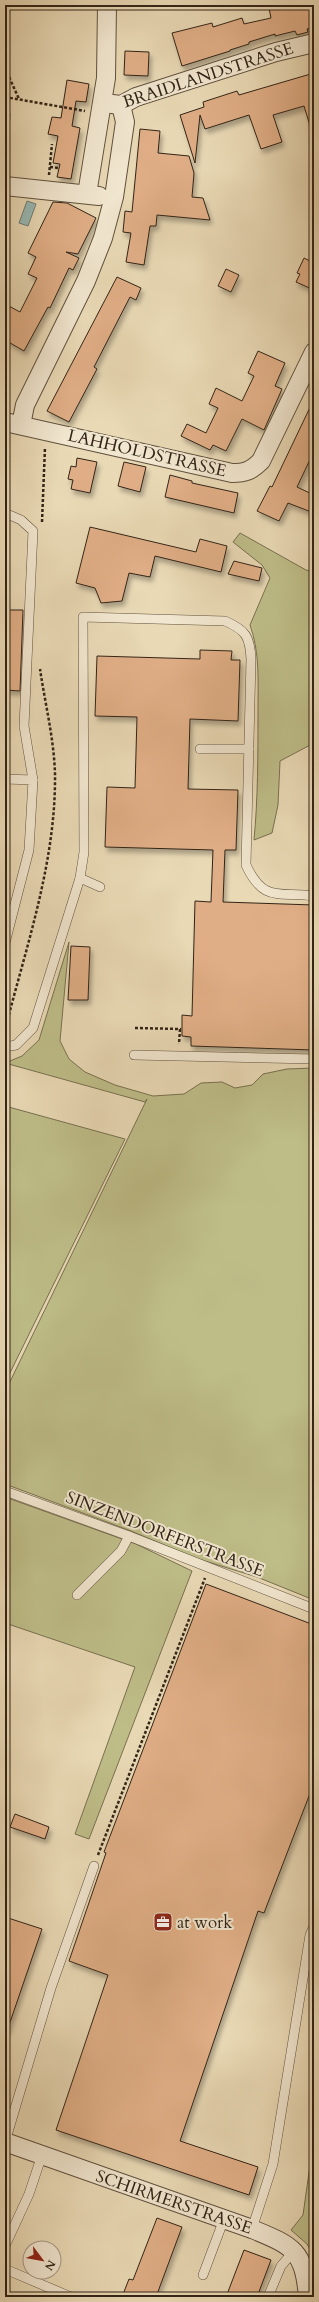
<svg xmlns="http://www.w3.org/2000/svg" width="319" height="2302" font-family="Cardo,serif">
<defs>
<filter id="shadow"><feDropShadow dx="2.5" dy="4.5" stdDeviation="2" flood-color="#0004"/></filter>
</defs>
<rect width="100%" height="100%" fill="#e9d9b5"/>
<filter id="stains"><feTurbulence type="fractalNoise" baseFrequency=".005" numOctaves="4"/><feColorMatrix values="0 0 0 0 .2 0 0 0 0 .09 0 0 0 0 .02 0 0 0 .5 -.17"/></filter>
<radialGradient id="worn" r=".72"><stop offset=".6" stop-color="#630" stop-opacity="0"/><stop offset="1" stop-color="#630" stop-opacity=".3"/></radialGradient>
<g fill="#bebd88" stroke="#787050">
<path d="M240,533l66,37 8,2v171l-34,18 -2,44 -6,28 -18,7c4,-42 4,-85 4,-128 0,-29 2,-60 -8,-87l20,-47 -8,-13 -29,-23z"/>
<polygon points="69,942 60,1041 69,1059 85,1072 115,1085 153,1096 184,1094 201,1083 222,1082 235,1088 252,1085 263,1074 287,1069 314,1068 314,1600 257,1577 195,1558 131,1531 5,1484 5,1392 147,1099 145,1102 5,1063 22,1056 39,1040"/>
<polygon points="5,1106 125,1139 5,1383"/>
<polygon points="5,1497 136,1544 192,1571 89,1839 75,1834 135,1667 5,1623"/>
<polygon points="314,2137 314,2256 307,2244 291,2230 303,2215"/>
</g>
<g fill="#99b9b4" stroke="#707d75">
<polygon points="5,112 10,113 9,129 5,129"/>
<polygon points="27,201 36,204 28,226 19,223"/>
</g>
<g fill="#e0ae86" stroke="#322417" filter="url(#shadow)">
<polygon points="280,5 314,5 314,27 307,29 308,32 297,35 295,31 275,36 275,34 249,42 249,44 230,50 230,51 182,66 172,33 212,23 213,27 242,18 244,24 271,18 269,8"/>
<polygon points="125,51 149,52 148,76 124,75"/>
<polygon points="314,73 314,128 311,129 304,106 273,115 282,142 261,149 249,115 205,129 200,115 195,163 180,115 204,107 203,102 237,91 239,95"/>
<polygon points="67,80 89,84 86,102 76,101 72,126 80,128 71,179 57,177 60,164 53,163 58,136 48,134 52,117 61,118"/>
<polygon points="140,129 160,131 158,153 189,156 194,173 192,197 203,198 210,220 157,215 156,226 150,226 144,265 126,262 131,233 123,232 125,211 132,212"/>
<polygon points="53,202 67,203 96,218 78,254 66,252 79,258 73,270 69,268 50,308 48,307 24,351 5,340 5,304 20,312 37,278 28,274 36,257 28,253"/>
<polygon points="304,258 314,263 314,290 296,282 300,274 297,273"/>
<polygon points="226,269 239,275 231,292 218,286"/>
<polygon points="117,277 141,288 136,300 130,297 94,367 97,369 69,422 47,411"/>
<polygon points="258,351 285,363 275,386 282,389 264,430 242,419 226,451 213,445 210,450 181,436 187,424 206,433 218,408 209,404 216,388 242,401 254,376 248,373"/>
<polygon points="314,399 314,451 297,487 314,495 314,513 288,503 279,521 257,511 270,486 272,487"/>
<polygon points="77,458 97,462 90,493 71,489 73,480 68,479 71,466 76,467"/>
<polygon points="124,462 146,467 140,492 118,486"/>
<polygon points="170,475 192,481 192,483 238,493 234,513 165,497"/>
<polygon points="90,527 196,552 200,539 227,546 221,572 155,556 150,577 129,573 122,601 101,603 95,588 76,583"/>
<polygon points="234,561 262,568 259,581 228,574"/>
<polygon points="5,610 23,610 20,691 5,690"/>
<polygon points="200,650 232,651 231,660 240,660 238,721 190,719 188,789 238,790 236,850 225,850 223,902 314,905 314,1050 191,1046 191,1037 182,1036 182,1015 192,1016 195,901 211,902 213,850 105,847 107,787 135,788 137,717 95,716 97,656 200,659"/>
<polygon points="71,946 90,947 88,1000 68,1000"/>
<polygon points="206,1584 314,1625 314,1783 264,1913 258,1911 180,2141 258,2167 249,2195 56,2130 108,1975 69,1961 106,1853 104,1852"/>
<polygon points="15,1814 49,1827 45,1839 10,1827"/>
<polygon points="5,1917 42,1929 7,2031 5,2030"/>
<polygon points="157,2218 182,2227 156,2297 122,2297 129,2279 133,2280"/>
<polygon points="244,2250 271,2260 257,2297 226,2297"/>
</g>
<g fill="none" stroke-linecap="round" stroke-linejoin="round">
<g stroke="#60513e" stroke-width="10">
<g id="service">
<polyline points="5,513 21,520 33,531 24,726 33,780"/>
<polyline points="200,749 249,749"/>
<polyline points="5,779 33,780 29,850 5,943"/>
<polyline points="80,878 100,887"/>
<path d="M5,1047l11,-2 17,-17 47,-150 4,-26 -1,-235 142,4c21,9 25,16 26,38l-5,206c18,39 34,26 68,31"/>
<polyline points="134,1055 314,1059"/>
<polyline points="5,1491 129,1536 314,1609"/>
<polyline points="77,1595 121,1551 129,1536"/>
<polyline points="5,2142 51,1988 94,1866"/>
<polyline points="252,2229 273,2164 310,1935 314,1926"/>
<polyline points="5,2246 29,2194 42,2155"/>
<polyline points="5,2269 71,2297"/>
<polyline points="203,2275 224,2219"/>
<polyline points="268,2297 281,2266 294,2251"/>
</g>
</g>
<g stroke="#60513e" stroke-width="20">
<g id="minor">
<polyline points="103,103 121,105 136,97 276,52 314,43"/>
<polyline points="5,186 99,196"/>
<polyline points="87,194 106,78 107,5"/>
<path d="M5,422l227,51c13,0 19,-2 29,-12l53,-109"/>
<polyline points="21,425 25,405 86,281 103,238 114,197 125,122 121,105"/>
<path d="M5,2142l247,87c41,17 52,21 56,68"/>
</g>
</g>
<g stroke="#322417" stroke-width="2.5" stroke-dasharray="3 2" stroke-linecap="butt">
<polyline points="5,68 19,99"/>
<polyline points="5,97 85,111"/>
<polyline points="50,167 59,168"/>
<polyline points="49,175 52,144"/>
<polyline points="42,522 45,447"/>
<path d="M5,1024l2,-2c21,-81 49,-163 48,-248 -1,-35 -10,-71 -15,-105"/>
<polyline points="135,1028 180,1029 179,1044"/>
<polyline points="98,1855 205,1578"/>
</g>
<use href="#service" stroke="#f1e6cf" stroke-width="9"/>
<use href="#minor" stroke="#f1e6cf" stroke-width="18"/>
</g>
<defs>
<g id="office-square" transform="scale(1)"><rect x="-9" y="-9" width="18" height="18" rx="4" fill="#8f2418" stroke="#f1e6cf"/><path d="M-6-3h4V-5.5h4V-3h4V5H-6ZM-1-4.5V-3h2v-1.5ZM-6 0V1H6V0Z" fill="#fff"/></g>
</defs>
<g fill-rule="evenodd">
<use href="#office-square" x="163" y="1922"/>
</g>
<g text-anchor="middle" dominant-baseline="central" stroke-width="4" stroke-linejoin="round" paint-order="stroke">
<g font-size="17" fill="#322417" stroke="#f1e6cf">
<text transform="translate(208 75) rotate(-18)">BRAIDLANDSTRASSE</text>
<text transform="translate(147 453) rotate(13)">LAHHOLDSTRASSE</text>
<text transform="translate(165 1534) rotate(21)">SINZENDORFERSTRASSE</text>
<text transform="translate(174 2202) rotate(19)">SCHIRMERSTRASSE</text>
</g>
<g font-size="17" fill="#322417" stroke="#f1e6cf" text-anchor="start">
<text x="177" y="1922">at work</text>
</g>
</g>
<rect width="319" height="2302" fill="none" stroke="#e9d9b5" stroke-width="20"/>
<rect x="6" y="6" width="307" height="2290" fill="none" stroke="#322417" stroke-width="2"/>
<rect x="10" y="10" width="299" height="2282" fill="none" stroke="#322417"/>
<g transform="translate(42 2260) rotate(122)"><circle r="19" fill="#f1e6cf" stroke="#a59885"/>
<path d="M0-3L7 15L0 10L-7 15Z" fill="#8f2418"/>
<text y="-6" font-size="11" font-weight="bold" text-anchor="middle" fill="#322417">N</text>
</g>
<rect width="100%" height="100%" filter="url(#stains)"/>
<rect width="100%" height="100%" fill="url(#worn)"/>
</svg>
